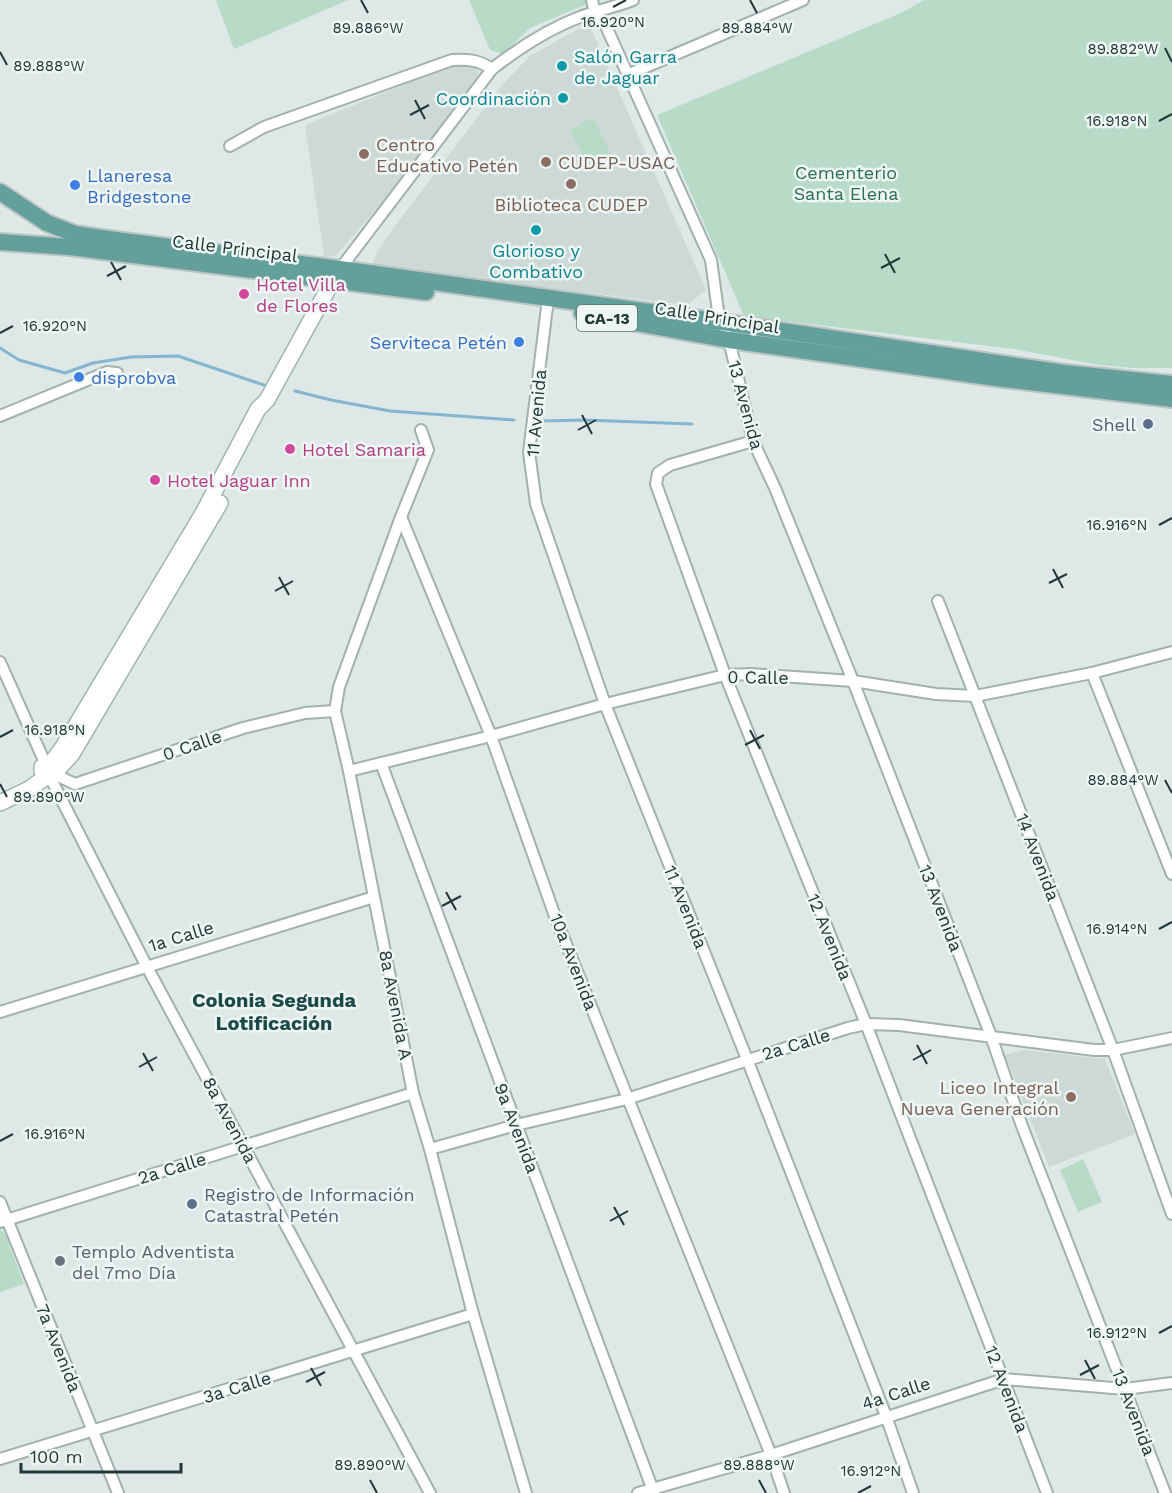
<svg xmlns="http://www.w3.org/2000/svg" width="1172" height="1493" font-family="'Work Sans',sans-serif">
<rect width="100%" height="100%" fill="#dee9e7"/>
<g fill="#ccd9d6">
<polygon points="590,26 706,290 687,305 372,266 377,252 391,231 503,84 530,56 576,30"/>
<polygon points="464,64 474,66 478,71 478,81 388,195 336,256 324,257 305,125 447,67"/>
<polygon points="1024,1050 1105,1059 1135,1134 1049,1167 1005,1055"/>
</g>
<g fill="#b7dbc7">
<polygon points="216,0 348,0 234,49"/>
<polygon points="469,0 596,0 530,28 503,54 490,50"/>
<polygon points="924,0 1172,0 1172,368 1133,368 1099,365 1014,349 744,316 657,115 901,13"/>
<polygon points="593,118 612,157 590,169 570,130"/>
<polygon points="1083,1159 1102,1202 1078,1212 1060,1170"/>
<polygon points="0,1229 5,1234 24,1284 0,1292"/>
</g>
<g fill="none" stroke-linecap="round" stroke-linejoin="round">
<g stroke="#86b5cf" stroke-width="3">
<polyline points="0,348 19,360 65,373 93,363 131,357 178,356 264,385"/>
<polyline points="295,391 331,400 390,411 514,420"/>
<polyline points="541,421 584,420 692,424"/>
</g>
<g stroke="#a1b1af" stroke-width="14">
<g id="street">
<polyline points="592,0 595,13 605,24 711,260 718,311 729,340 753,441 775,488 853,681 991,1036 1022,1126 1165,1493"/>
<polyline points="627,75 803,0"/>
<path d="M230,146l34,-19 188,-67c16,-1 27,0 40,9"/>
<path d="M340,269l152,-200c27,-21 56,-40 88,-52 17,-7 36,-10 53,-17"/>
<polyline points="547,307 529,452 536,504 605,704 747,1059 886,1416 913,1493"/>
<polyline points="0,416 107,372 117,373"/>
<polyline points="421,430 428,450 401,517 491,736 556,919 771,1455 784,1493"/>
<polyline points="753,441 670,465 658,473 656,484 725,675 866,1024 1047,1493"/>
<polyline points="401,517 339,687 335,711 349,771 413,1093 430,1149 473,1314 526,1493"/>
<polyline points="938,601 1113,1050 1172,1214"/>
<polyline points="0,662 46,765"/>
<polyline points="1092,673 1172,874"/>
<polyline points="381,763 654,1493"/>
<polyline points="349,771 491,736 605,704 725,675 751,674 853,681 936,694 975,696 1092,673 1172,652"/>
<polyline points="54,774 75,784 243,728 305,713 335,711"/>
<polyline points="50,777 147,967 430,1493"/>
<polyline points="0,1012 374,897"/>
<polyline points="430,1149 516,1125 627,1099 848,1028 866,1024 899,1025 1094,1050 1113,1050 1172,1038"/>
<polyline points="0,1202 118,1493"/>
<polyline points="0,1222 413,1093"/>
<polyline points="0,1459 473,1314"/>
<polyline points="638,1493 771,1455 1004,1379 1125,1389 1172,1383"/>
</g>
</g>
<g stroke="#9db5b1" stroke-width="18">
<g id="secondary">
<polyline points="50,765 63,747 203,513 258,409 267,400 338,271"/>
<polyline points="55,770 52,765 48,764 42,767 42,771 45,776 51,777 72,754 220,503"/>
<polyline points="0,803 29,789 46,777"/>
</g>
</g>
<g stroke="#bcc4c3" stroke-width="20">
<g id="primary">
<polyline points="0,192 47,223 75,234 108,239 340,269 722,322 1065,373 1172,384"/>
<polyline points="0,242 70,247 426,292"/>
<polyline points="582,313 729,340 1003,379 1172,399"/>
</g>
</g>
<use href="#street" stroke="#fff" stroke-width="10"/>
<use href="#secondary" stroke="#fff" stroke-width="15"/>
<use href="#primary" stroke="#639f9b" stroke-width="16"/>
</g>
<path fill="none" stroke="#203937" stroke-width="2" d="M361,0l7,13M750,0l7,13M613,7l13,-7M1165,48l7,14M0,52l7,13M415,100l10,19M410,115l19,-10M1159,121l13,-7M885,254l10,19M111,262l10,18M881,268l19,-10M107,276l19,-10M0,333l13,-7M582,415l10,19M578,430l18,-10M1159,525l13,-7M1053,569l10,19M279,577l10,18M1049,583l18,-9M275,591l18,-10M750,730l10,19M0,737l13,-7M745,745l19,-10M1165,780l7,13M0,784l7,13M446,892l10,18M442,906l19,-10M1159,929l13,-7M917,1045l10,19M143,1053l10,18M913,1060l18,-10M139,1067l18,-10M0,1141l13,-7M614,1207l10,18M610,1221l18,-10M1159,1333l13,-7M1085,1360l10,19M311,1368l10,18M1080,1375l19,-10M306,1382l19,-10M370,1480l7,13M759,1480l7,13M858,1493l13,-7"/>
<g fill="#0f9aa8" stroke="#eef6f4" stroke-width="2">
<circle cx="562" cy="66" r="6"/>
<circle cx="563" cy="98" r="6"/>
<circle cx="536" cy="230" r="6"/>
</g>
<g fill="#8d6e63" stroke="#eef6f4" stroke-width="2">
<circle cx="364" cy="154" r="6"/>
<circle cx="546" cy="162" r="6"/>
<circle cx="571" cy="184" r="6"/>
<circle cx="1071" cy="1097" r="6"/>
</g>
<g fill="#3f7fe0" stroke="#eef6f4" stroke-width="2">
<circle cx="75" cy="185" r="6"/>
<circle cx="519" cy="342" r="6"/>
<circle cx="79" cy="377" r="6"/>
</g>
<g fill="#d1479c" stroke="#eef6f4" stroke-width="2">
<circle cx="244" cy="294" r="6"/>
<circle cx="290" cy="449" r="6"/>
<circle cx="155" cy="480" r="6"/>
</g>
<g fill="#5c6f8a" stroke="#eef6f4" stroke-width="2">
<circle cx="1148" cy="424" r="6"/>
<circle cx="192" cy="1204" r="6"/>
</g>
<circle fill="#6b7280" stroke="#eef6f4" stroke-width="2" cx="60" cy="1261" r="6"/>
<g text-anchor="middle" dominant-baseline="central" stroke-width="5" stroke-linejoin="round" paint-order="stroke">
<rect fill="#eef6f4" stroke="#5e7270" stroke-width="1.5" x="577" y="305" width="60" height="26" rx="4.5"/>
<g font-size="16" font-weight="bold" fill="#203937">
<text x="607" y="318">CA-13</text>
</g>
<g font-size="18" fill="#0d838f" stroke="#eef6f4" text-anchor="start">
<text x="574" y="56">Salón Garra<tspan x="574" dy="21">de Jaguar</tspan></text>
<text x="551" y="98" text-anchor="end">Coordinación</text>
<text x="536" y="250" text-anchor="middle">Glorioso y<tspan x="536" dy="21">Combativo</tspan></text>
</g>
<g font-size="18" fill="#785e54" stroke="#eef6f4" text-anchor="start">
<text x="376" y="144">Centro<tspan x="376" dy="21">Educativo Petén</tspan></text>
<text x="558" y="162">CUDEP-USAC</text>
<text x="571" y="204" text-anchor="middle">Biblioteca CUDEP</text>
<text x="1059" y="1087" text-anchor="end">Liceo Integral<tspan x="1059" dy="21">Nueva Generación</tspan></text>
</g>
<g font-size="18" fill="#2b6f52" stroke="#eef6f4">
<text x="846" y="172">Cementerio<tspan x="846" dy="21">Santa Elena</tspan></text>
</g>
<g font-size="18" fill="#366cbe" stroke="#eef6f4" text-anchor="start">
<text x="87" y="175">Llaneresa<tspan x="87" dy="21">Bridgestone</tspan></text>
<text x="507" y="342" text-anchor="end">Serviteca Petén</text>
<text x="91" y="377">disprobva</text>
</g>
<g font-size="18" fill="#203937" stroke="#eef6f4">
<text transform="translate(235 248) rotate(7)">Calle Principal</text>
<text transform="translate(717 317) rotate(9)">Calle Principal</text>
<text transform="translate(746 405) rotate(75)">13 Avenida</text>
<text transform="translate(536 413) rotate(-85)">11 Avenida</text>
<text transform="translate(758 677) rotate(1)">0 Calle</text>
<text transform="translate(192 745) rotate(-19)">0 Calle</text>
<text transform="translate(1038 857) rotate(69)">14 Avenida</text>
<text transform="translate(686 907) rotate(68)">11 Avenida</text>
<text transform="translate(941 908) rotate(69)">13 Avenida</text>
<text transform="translate(181 936) rotate(-17)">1a Calle</text>
<text transform="translate(830 937) rotate(68)">12 Avenida</text>
<text transform="translate(574 962) rotate(69)">10a Avenida</text>
<text transform="translate(396 1005) rotate(79)">8a Avenida A</text>
<text transform="translate(796 1044) rotate(-17)">2a Calle</text>
<text transform="translate(230 1120) rotate(62)">8a Avenida</text>
<text transform="translate(517 1128) rotate(69)">9a Avenida</text>
<text transform="translate(172 1168) rotate(-17)">2a Calle</text>
<text transform="translate(59 1348) rotate(68)">7a Avenida</text>
<text transform="translate(237 1387) rotate(-17)">3a Calle</text>
<text transform="translate(1007 1389) rotate(69)">12 Avenida</text>
<text transform="translate(896 1393) rotate(-18)">4a Calle</text>
<text transform="translate(1134 1412) rotate(69)">13 Avenida</text>
</g>
<g font-size="18" fill="#b23c85" stroke="#eef6f4" text-anchor="start">
<text x="256" y="284">Hotel Villa<tspan x="256" dy="21">de Flores</tspan></text>
<text x="302" y="449">Hotel Samaria</text>
<text x="167" y="480">Hotel Jaguar Inn</text>
</g>
<g font-size="18" fill="#4e5e75" stroke="#eef6f4" text-anchor="end">
<text x="1136" y="424">Shell</text>
<text x="204" y="1194" text-anchor="start">Registro de Información<tspan x="204" dy="21">Catastral Petén</tspan></text>
</g>
<g font-size="18" fill="#5b616d" stroke="#eef6f4" text-anchor="start">
<text x="72" y="1251">Templo Adventista<tspan x="72" dy="21">del 7mo Día</tspan></text>
</g>
<g font-size="20" font-weight="bold" fill="#1c4a48" stroke="#eef6f4">
<text x="274" y="1000">Colonia Segunda<tspan x="274" dy="23">Lotificación</tspan></text>
</g>
</g>
<g font-size="15" text-anchor="middle" fill="#203937" stroke="#eef6f4" stroke-width="5" stroke-linejoin="round" paint-order="stroke">
<text x="613" y="27">16.920°N</text>
<text x="368" y="33">89.886°W</text>
<text x="757" y="33">89.884°W</text>
<text x="1123" y="54">89.882°W</text>
<text x="49" y="71">89.888°W</text>
<text x="1117" y="126">16.918°N</text>
<text x="55" y="331">16.920°N</text>
<text x="1117" y="530">16.916°N</text>
<text x="55" y="735">16.918°N</text>
<text x="1123" y="785">89.884°W</text>
<text x="49" y="802">89.890°W</text>
<text x="1117" y="934">16.914°N</text>
<text x="55" y="1139">16.916°N</text>
<text x="1117" y="1338">16.912°N</text>
<text x="370" y="1470">89.890°W</text>
<text x="759" y="1470">89.888°W</text>
<text x="871" y="1476">16.912°N</text>
</g>
<path d="M21 1463v9h160v-9" fill="none" stroke="#203937" stroke-width="3"/>
<text x="30" y="1463" font-size="18" fill="#203937" stroke="#eef6f4" stroke-width="4.5" paint-order="stroke">100 m</text>
</svg>
